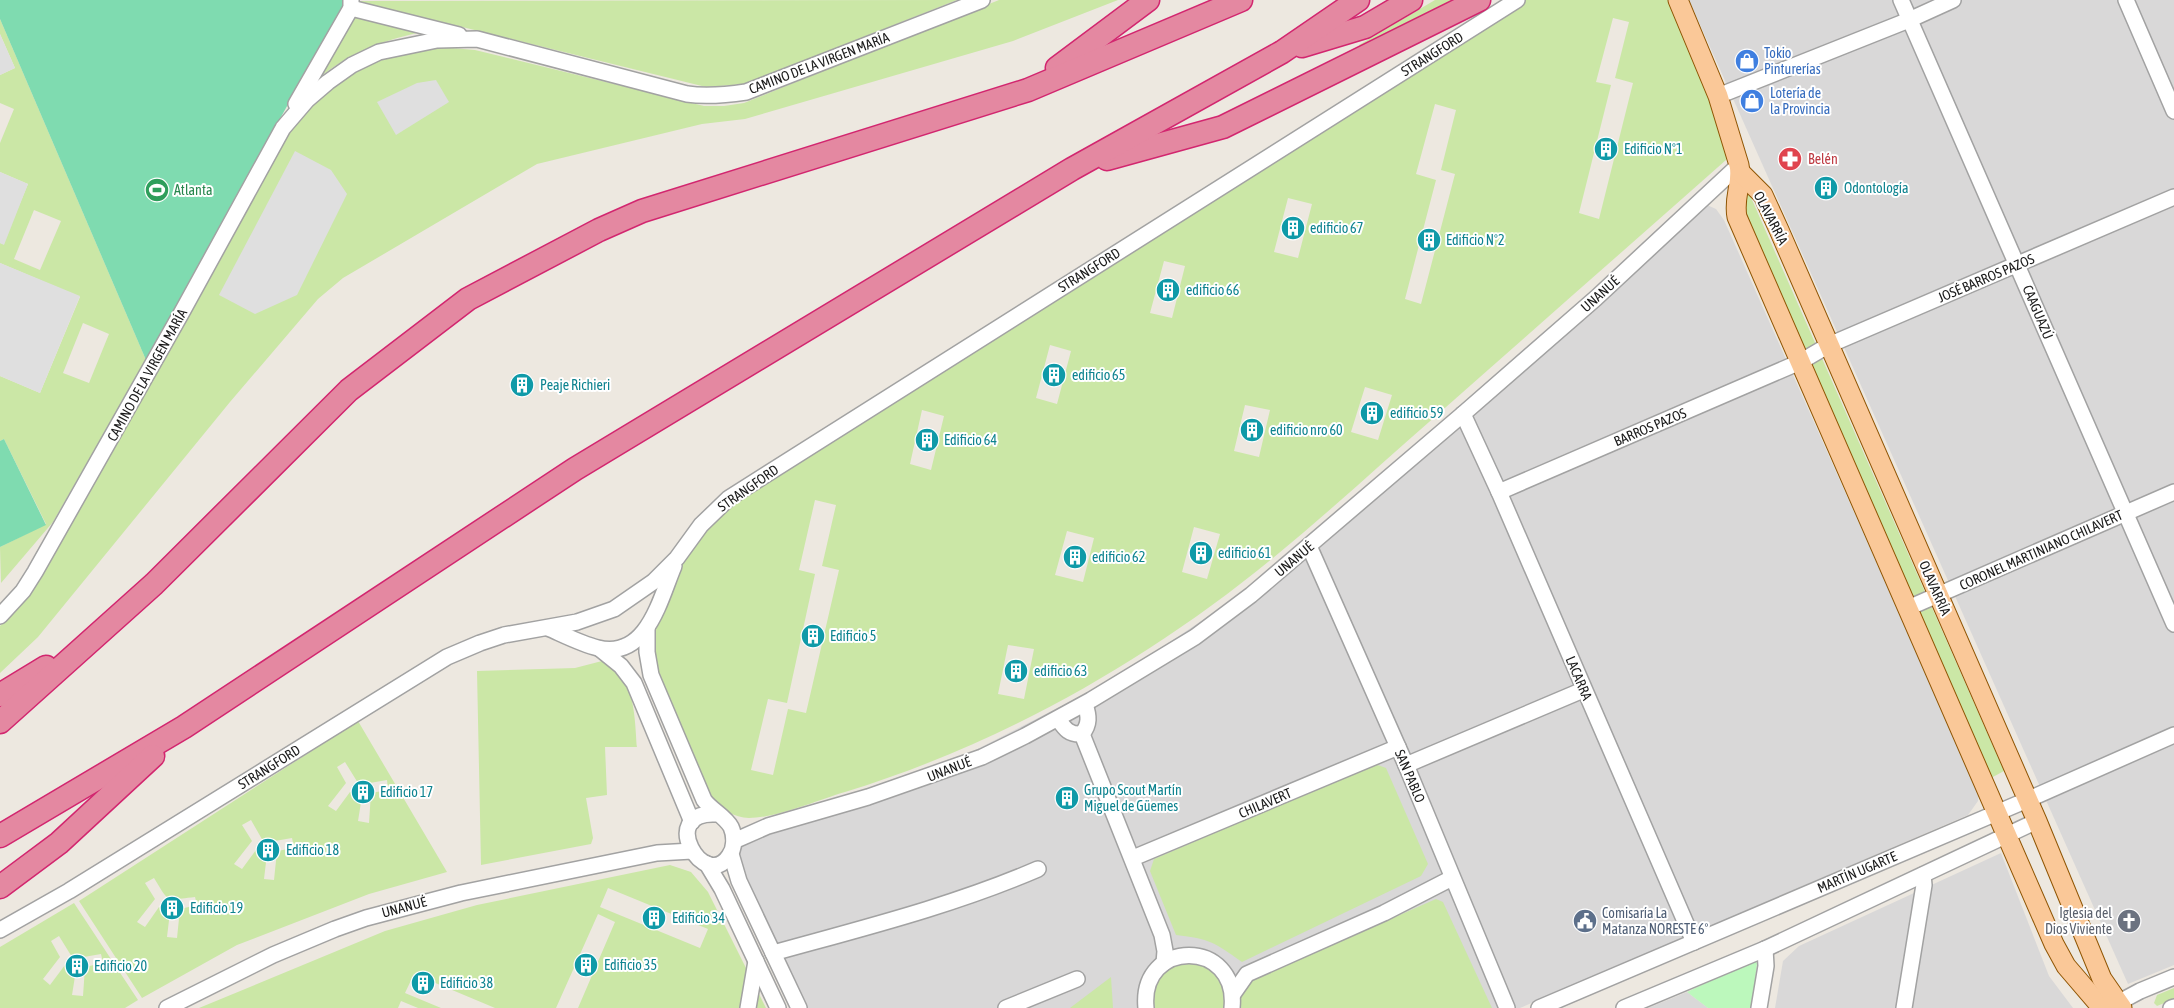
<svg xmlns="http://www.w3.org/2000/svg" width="2174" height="1008" font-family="'Asap Condensed',sans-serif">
<rect width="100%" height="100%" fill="#ede8e0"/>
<g fill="#d9d8d8">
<polygon points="1689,0 2174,0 2174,965 2128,984"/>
<polygon points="1707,205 1716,209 1724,220 1979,793 1978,801 1968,815 1520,1008 805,1008 740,866 737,853 742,841 946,765 1116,678 1252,587"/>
<polygon points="2001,853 2049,976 2073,1008 1775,1008 1783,961 1799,946"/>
<polygon points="1687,992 1708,1008 1648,1008"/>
</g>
<g fill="#cbe7a6" fill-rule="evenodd">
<polygon points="957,0 745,84 706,87 357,1"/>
<polygon points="999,0 1118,0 1013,41 745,119 702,124 537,164 343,278 318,299 230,402 38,637 0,673 0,626 29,596 43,575 189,315 292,127 312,104 350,74 372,62 390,56 440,47 475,50 704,106 724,106 744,103"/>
<polygon points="1435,0 1464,0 1363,51 1359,45"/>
<path d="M1526,0h143l58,141 3,14 -4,5c-96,85 -193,170 -289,255 -55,48 -108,97 -164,143 -127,104 -272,186 -428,234 -27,8 -69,26 -96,26 -15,0 -27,-10 -39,-18l-54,-126 -2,-35 6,-27 24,-52 30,-40 34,-27zM1613,18l16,4 -14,56 18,5 -34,136 -20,-6 32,-128 -15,-3zM1435,104l21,6 -15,60 14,4 -34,130 -16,-5 31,-119 -20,-6zM1288,198l24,6 -14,54 -24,-6zM1164,261l21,5 -13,52 -22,-5zM1050,345l21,6 -14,53 -21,-6zM1365,387l27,8 -14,45 -27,-8zM1245,405l25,5 -11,47 -25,-6zM922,410l22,6 -13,54 -21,-6zM815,500l21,5 -14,61 17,4 -33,143 -18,-4 -15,66 -22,-5 17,-71 19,4 28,-129 -16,-4zM1194,527l26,7 -13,45 -25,-7zM1067,531l27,7 -11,44 -28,-7zM1008,645l26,4 -10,50 -26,-5z"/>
<path d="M354,16l63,17c-39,9 -65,19 -97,44z"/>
<path d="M0,19l146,341 -93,162 -52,61 -1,-36 46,-23 -42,-85 -4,2v-65l40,17 40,-96 -80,-34v-20l3,1 25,-60 -28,-12v-29l14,-34 -14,-6v-28l15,-7 -15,-34zM34,210l27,11 -21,49 -26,-11zM83,323l26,11 -20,49 -26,-10z"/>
<polygon points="1749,193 2004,771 1991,778 1741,202"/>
<path d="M602,661c33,6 33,60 35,86h-32l2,48 -21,3 7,40 -2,6 -110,21 -4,-194 98,-3z"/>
<path d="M358,721l89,151 -78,22 -132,51 -95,53 -63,-97zM345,762l13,21 6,1 23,-4 1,10 -17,3 -2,30 -11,-2 4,-25 -12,-4 -14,19 -8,-5 18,-23 -9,-16zM251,820l12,21 6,1 23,-4 2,10 -17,3 -3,29 -10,-1 3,-25 -11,-4 -14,19 -8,-5 18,-23 -10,-16zM154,878c16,26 11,22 41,19l2,8 -17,4 -3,29 -10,-1 3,-25 -11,-5 -14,20 -8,-5 18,-23 -10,-16z"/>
<path d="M1375,764l11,4 42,96 -7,12 -179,86c-28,-20 -32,-23 -66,-27l-26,-64 4,-12z"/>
<path d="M670,865l21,7 17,20 58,116h-188l37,-86 -17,-8 -42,94h-61l-81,-34 -9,19 36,15h-23l-17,-7 -3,7h-199l186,-77 92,-26zM608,888l100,41 -8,19 -100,-41z"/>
<polygon points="1436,899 1443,902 1492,1008 1236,1008 1238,993 1254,979"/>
<path d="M74,903l64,97 -13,8h-125v-61zM59,936l13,21 6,1 23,-4 2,9 -18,4 -2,29 -11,-1 4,-25 -11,-5 -15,20 -7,-6 17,-22 -9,-16z"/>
<polygon points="1204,961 1224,980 1228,1008 1148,1008 1150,983 1167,964"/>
<polygon points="1111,977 1113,1008 1070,1008"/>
<polygon points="2174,988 2174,999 2157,1006 2154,1003 2157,995"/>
</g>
<polygon fill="#bcf8bc" points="1754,960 1757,963 1752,1008 1708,1008 1687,992"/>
<g fill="#7fdbb0">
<polygon points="0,0 346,0 146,360 0,19"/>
<polygon points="4,439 46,525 0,547 0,441"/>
</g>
<g fill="#dfdfdf">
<polygon points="0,34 15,68 0,75"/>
<polygon points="436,80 449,102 396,135 377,102 417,83"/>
<polygon points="295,151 331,170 347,194 297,295 255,314 219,295"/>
<polygon points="0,172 28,184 4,245 0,243"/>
<polygon points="0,263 80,296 40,393 0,376"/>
</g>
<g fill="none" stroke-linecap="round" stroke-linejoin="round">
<g stroke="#a2a2a2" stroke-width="18">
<g id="minor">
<polyline points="1901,0 2174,624"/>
<polyline points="2126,0 2174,111"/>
<polyline points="351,8 459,35"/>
<polyline points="1718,96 1909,20 1953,0"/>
<polyline points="296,104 351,8 351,0"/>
<polyline points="1463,414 1499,492 1694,942"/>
<polyline points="1499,492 1800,362 1829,345 2174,197"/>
<polyline points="1309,546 1406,765 1507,1008"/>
<polyline points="1908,608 2174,492"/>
<path d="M0,616l23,-25 12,-19 147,-260 101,-184 24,-28 21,-18 24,-17 27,-13 58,-12 40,-1 210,55c20,3 39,1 59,-2l236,-92"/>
<path d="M548,628c16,7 33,16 50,20 49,12 62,-49 76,-82"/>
<path d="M647,629v23l4,23 53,125c7,10 21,16 27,27 4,9 4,21 -2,29 -24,37 -73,-45 -13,-42"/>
<polyline points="600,649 621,666 634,683 692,822"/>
<path d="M1058,719c7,10 11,16 24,15 8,-10 7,-18 3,-30"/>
<polyline points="1082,734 1162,935 1165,951 1164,963"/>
<polyline points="1406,765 1583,690"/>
<polyline points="734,841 768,826 868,797 982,757 1025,736 1091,700 1195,637 1251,595 1463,414 1596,298 1739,165"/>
<polyline points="731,854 739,881 799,1008"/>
<polyline points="1133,858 1398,747"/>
<polyline points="707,864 722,889 778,1008"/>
<polyline points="0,930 69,891 447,657 480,643 504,635 577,622 614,609 653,582 677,558 701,525 729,498 1517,0"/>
<path d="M773,953c90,-25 179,-47 265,-84"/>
<polyline points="1233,994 1247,974 1384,913 1452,878"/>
<polyline points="2110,1007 2140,991 2174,977"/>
<polyline points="167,1008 273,955 335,929 366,918 461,893 657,853 692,851"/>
<polyline points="748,1008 756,961"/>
<polyline points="1006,1008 1077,979"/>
<path d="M1146,1008c-7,-70 93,-70 86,0"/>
<polyline points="1539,1008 2027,800 2174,735"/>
<polyline points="1624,1008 1765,949 2037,821"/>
<polyline points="1759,1008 1766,966 1765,949"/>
<polyline points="1904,1008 1924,885 1923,875"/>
<polyline points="2171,1008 2174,1007"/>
</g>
</g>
<g stroke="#8f5503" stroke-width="21">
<g id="major">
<path d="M1678,0l40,96 21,69c4,18 -6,32 -2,52l317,727 12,22 36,42"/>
<polyline points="1741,173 1763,195 1779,230 2037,821 2102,979 2122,1008"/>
</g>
</g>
<g stroke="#d2266f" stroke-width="25">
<g id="highway">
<polyline points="1302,46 1365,27 1411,0"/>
<polyline points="1057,68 1148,0"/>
<polyline points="1107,159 1223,127 1479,0"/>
<polyline points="0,695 46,667"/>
<polyline points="0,722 154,584 349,390 468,299 599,230 642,211 1028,90 1241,0"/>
<polyline points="0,836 184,727 575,469 1072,169 1282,52 1358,0"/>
<polyline points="0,887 59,843 153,756"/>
</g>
</g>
<use href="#minor" stroke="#fff" stroke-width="15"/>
<use href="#major" stroke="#fac898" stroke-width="19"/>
<use href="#highway" stroke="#e488a1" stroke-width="22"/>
</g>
<defs>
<g id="shop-disc" transform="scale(1.25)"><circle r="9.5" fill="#3f7fe0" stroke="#fff"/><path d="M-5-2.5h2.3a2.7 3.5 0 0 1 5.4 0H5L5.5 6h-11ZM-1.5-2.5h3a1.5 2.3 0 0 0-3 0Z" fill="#fff"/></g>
<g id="building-disc" transform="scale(1.25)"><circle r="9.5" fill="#0f9aa8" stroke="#fff"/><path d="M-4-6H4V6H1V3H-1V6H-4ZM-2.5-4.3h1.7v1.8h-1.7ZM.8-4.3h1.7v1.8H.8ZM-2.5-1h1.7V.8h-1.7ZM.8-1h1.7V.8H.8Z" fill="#fff"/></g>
<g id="pharmacy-disc" transform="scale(1.25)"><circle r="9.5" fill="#e0444e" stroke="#fff"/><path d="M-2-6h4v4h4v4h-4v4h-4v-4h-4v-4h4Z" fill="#fff"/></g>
<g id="stadium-disc" transform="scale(1.25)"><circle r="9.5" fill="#2e9e5b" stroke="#fff"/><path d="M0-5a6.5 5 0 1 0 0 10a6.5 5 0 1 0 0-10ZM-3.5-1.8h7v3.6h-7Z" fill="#fff"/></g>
<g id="civic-disc" transform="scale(1.25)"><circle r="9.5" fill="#5c6f8a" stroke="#fff"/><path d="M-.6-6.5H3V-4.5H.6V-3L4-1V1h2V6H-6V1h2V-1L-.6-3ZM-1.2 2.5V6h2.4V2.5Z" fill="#fff"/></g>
<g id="church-disc" transform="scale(1.25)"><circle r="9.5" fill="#6b7280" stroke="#fff"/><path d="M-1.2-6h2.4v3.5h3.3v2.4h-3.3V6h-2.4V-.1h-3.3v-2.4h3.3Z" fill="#fff"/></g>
</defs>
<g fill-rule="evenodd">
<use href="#shop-disc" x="1747" y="61"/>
<use href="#shop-disc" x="1752" y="101"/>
<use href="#building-disc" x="1606" y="149"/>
<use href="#pharmacy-disc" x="1790" y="159"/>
<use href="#building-disc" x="1826" y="188"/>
<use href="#stadium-disc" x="157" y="190"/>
<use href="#building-disc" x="1293" y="228"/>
<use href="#building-disc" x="1429" y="240"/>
<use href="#building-disc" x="1168" y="290"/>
<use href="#building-disc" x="1054" y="375"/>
<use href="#building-disc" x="522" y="385"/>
<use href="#building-disc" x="1372" y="413"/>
<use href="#building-disc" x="1252" y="430"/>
<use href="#building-disc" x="927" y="440"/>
<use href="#building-disc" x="1201" y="553"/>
<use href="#building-disc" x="1075" y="557"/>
<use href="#building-disc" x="813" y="636"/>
<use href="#building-disc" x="1016" y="671"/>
<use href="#building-disc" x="363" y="792"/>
<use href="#building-disc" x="1067" y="798"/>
<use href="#building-disc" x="268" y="850"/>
<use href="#building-disc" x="172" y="908"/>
<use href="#building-disc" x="654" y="918"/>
<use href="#civic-disc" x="1585" y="921"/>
<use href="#church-disc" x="2129" y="921"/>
<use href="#building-disc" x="586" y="965"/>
<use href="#building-disc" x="77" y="966"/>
<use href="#building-disc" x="423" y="983"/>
</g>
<g text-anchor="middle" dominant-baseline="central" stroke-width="4" stroke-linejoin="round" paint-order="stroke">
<g font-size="14" fill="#366cbe" stroke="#fff" text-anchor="start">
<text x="1764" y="53">Tokio<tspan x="1764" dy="16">Pinturerías</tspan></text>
<text x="1770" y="93">Lotería de<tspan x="1770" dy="16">la Provincia</tspan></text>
</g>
<g font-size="14" fill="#1b1b1b" stroke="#fff">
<text transform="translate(1432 54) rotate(-32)">STRANGFORD</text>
<text transform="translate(819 63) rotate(-21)">CAMINO DE LA VIRGEN MARÍA</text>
<text transform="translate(1771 218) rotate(63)">OLAVARRÍA</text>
<text transform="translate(1089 270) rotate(-32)">STRANGFORD</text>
<text transform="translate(1986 278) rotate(-23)">JOSÉ BARROS PAZOS</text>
<text transform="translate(1600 294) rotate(-42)">UNANUÉ</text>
<text transform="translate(2038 312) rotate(67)">CAAGUAZÚ</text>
<text transform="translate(147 375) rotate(-61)">CAMINO DE LA VIRGEN MARÍA</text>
<text transform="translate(1650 427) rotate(-23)">BARROS PAZOS</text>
<text transform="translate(748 488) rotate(-35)">STRANGFORD</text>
<text transform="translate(2041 550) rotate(-24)">CORONEL MARTINIANO CHILAVERT</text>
<text transform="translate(1294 559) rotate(-40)">UNANUÉ</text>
<text transform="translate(1935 588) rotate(66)">OLAVARRÍA</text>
<text transform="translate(1579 678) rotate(67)">LACARRA</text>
<text transform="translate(269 767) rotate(-32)">STRANGFORD</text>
<text transform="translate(949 769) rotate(-21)">UNANUÉ</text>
<text transform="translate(1410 776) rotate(67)">SAN PABLO</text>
<text transform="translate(1265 803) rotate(-23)">CHILAVERT</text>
<text transform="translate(1857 872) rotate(-23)">MARTÍN UGARTE</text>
<text transform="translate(404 907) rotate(-15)">UNANUÉ</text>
</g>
<g font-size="14" fill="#0d838f" stroke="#fff" text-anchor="start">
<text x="1624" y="149">Edificio N°1</text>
<text x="1844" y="188">Odontología</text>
<text x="1310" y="228">edificio 67</text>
<text x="1446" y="240">Edificio N°2</text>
<text x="1186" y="290">edificio 66</text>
<text x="1072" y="375">edificio 65</text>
<text x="540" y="385">Peaje Richieri</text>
<text x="1390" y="413">edificio 59</text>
<text x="1270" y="430">edificio nro 60</text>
<text x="944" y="440">Edificio 64</text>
<text x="1218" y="553">edificio 61</text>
<text x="1092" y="557">edificio 62</text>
<text x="830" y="636">Edificio 5</text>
<text x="1034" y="671">edificio 63</text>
<text x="1084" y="790">Grupo Scout Martín<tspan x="1084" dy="16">Miguel de Güemes</tspan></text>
<text x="380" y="792">Edificio 17</text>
<text x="286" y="850">Edificio 18</text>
<text x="190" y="908">Edificio 19</text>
<text x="672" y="918">Edificio 34</text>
<text x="604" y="965">Edificio 35</text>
<text x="94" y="966">Edificio 20</text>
<text x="440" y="983">Edificio 38</text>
</g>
<g font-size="14" fill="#be3a42" stroke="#fff" text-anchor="start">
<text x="1808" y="159">Belén</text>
</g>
<g font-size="14" fill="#27864d" stroke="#fff" text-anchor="start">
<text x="174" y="190">Atlanta</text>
</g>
<g font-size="14" fill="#4e5e75" stroke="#fff" text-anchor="start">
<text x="1602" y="913">Comisaría La<tspan x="1602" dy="16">Matanza NORESTE 6°</tspan></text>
</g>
<g font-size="14" fill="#5b616d" stroke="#fff" text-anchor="end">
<text x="2112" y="913">Iglesia del<tspan x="2112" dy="16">Dios Viviente</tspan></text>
</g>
</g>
</svg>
